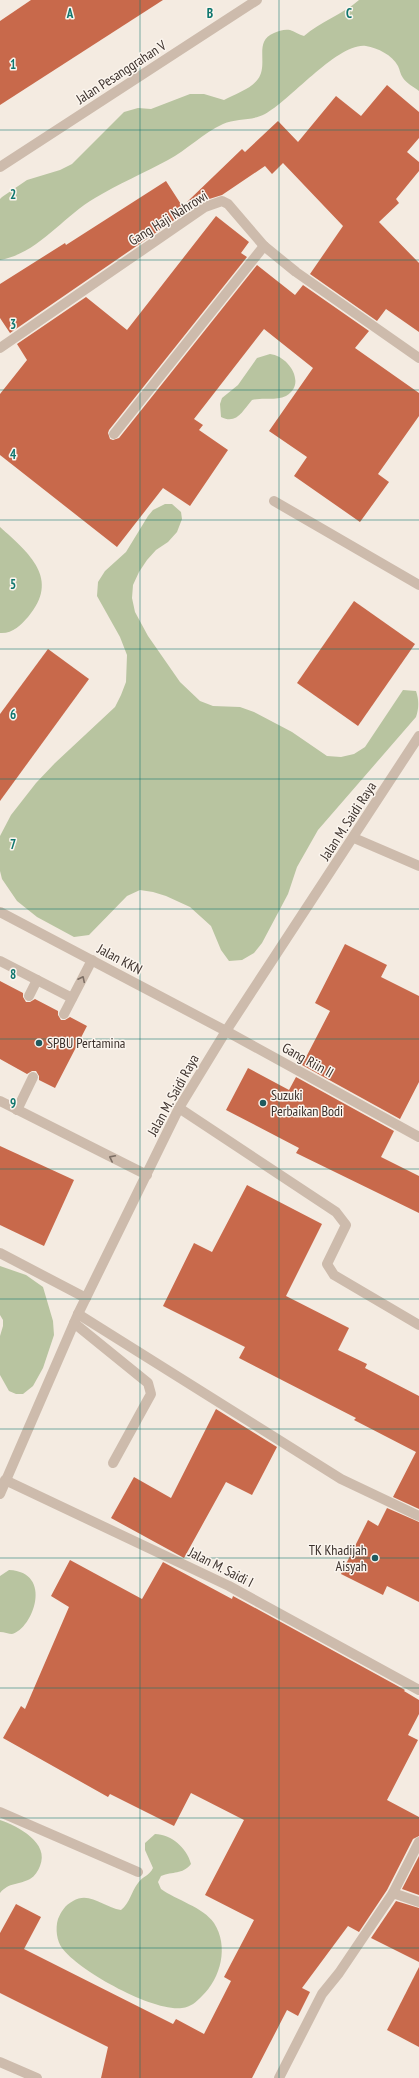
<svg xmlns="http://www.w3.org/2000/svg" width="419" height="2078" font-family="'PT Sans Narrow',sans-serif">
<rect width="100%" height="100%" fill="#f4ebe1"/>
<g fill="#b8c4a0">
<path d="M359,0h60v91c-5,-4 -13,-8 -16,-13 -3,-4 -3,-8 -5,-12 -6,-11 -20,-18 -32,-20 -28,-4 -76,55 -101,68 -13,7 -29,4 -42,10 -20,9 -36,26 -55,36 -24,13 -50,24 -73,38 -33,19 -56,55 -95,62v-61l2,-2 25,-17 33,-10 12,-6 52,-52 14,-4 13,1 39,-15h14l20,6c11,-6 27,-11 34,-21 11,-15 -5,-38 16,-46 5,-2 10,-4 16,-3 4,1 9,5 14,6 17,-15 38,-21 55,-36z"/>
<path d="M270,354c19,2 37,30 16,42 -10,5 -23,1 -34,4 -9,10 -15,25 -31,17l-1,-13 2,-6 16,-13 19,-27z"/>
<path d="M165,504h7l9,8 1,7 -5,13 -9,10 -12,8 -9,10 -8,12 -6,13 -1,13 3,14 13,24 32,46 20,19 13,5 27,1 14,5 38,20 35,24 14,1 13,-3 11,-7 38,-57 13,1c3,9 3,17 0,26l-98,113 -21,37 -9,27 -26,49 -8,10 -12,7 -13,1 -8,-11 -10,-24 -21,-19 -24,-11 -13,-4 -13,-2 -13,6 -38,39 -15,2 -37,-20 -20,-16 -15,-22 -2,-8v-35l11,-21 25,-32 19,-20 60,-56 6,-12 5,-13 1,-27 -7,-18 -23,-41 1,-14 7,-11 21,-19 22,-36 5,-6z"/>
<path d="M0,527c29,26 61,52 28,90 -7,8 -16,17 -28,16z"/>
<polygon points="0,1266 26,1275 43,1287 53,1321 54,1335 43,1368 33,1386 23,1394 16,1394 9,1391 0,1375 0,1336 3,1326 3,1320 0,1315"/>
<path d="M9,1570c45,2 24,59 3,64 -3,0 -8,-2 -12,-2v-56z"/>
<path d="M0,1820c18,6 50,23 40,46 -2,5 -5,10 -10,13 -11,6 -21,3 -30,14z"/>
<path d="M155,1834c16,0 32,14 36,30 -9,11 -18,7 -30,12l-3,6 3,7c15,11 42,18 53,34 15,23 7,55 -12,73 -6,6 -11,11 -20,12 -29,4 -103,-37 -120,-60 -5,-7 -7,-19 -4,-29 3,-7 7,-14 15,-18 17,-10 31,7 48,9 9,-7 10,-18 17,-27 5,-7 11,-7 15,-15l-8,-18v-7z"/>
</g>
<g fill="#c8694b">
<polygon points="31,0 163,0 0,105 0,21"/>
<polygon points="387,85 419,112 419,138 407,152 419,162 419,171 396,199 399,203 379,222 419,263 419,332 386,309 377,321 310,274 343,226 283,163 272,174 265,166 222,195 203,201 192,208 187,202 242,149 245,152 278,121 298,142 336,96 361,116"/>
<polygon points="166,181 186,212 10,333 0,318 0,284 65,243 66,245"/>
<polygon points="216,216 249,242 241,253 247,257 109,430 108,433 110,439 113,440 119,438 257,265 295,295 303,285 369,331 355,348 419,393 419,416 378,474 389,482 360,522 294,476 307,457 269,431 313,368 264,329 194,419 203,425 199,430 228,450 190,506 163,488 117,547 0,455 0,394 27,360 17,344 86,297 127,330"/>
<polygon points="354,601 415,644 358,726 297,683"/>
<polygon points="48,649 89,679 0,801 0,714"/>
<polygon points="345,944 387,965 381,977 419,996 419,1082 400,1119 302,1065 330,1011 315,1003"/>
<polygon points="0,981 23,993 23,997 26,1002 30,1002 35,999 58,1011 58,1015 61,1020 65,1020 70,1017 87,1026 55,1088 39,1080 39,1076 36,1071 32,1071 27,1074 0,1059"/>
<polygon points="248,1068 289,1090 296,1077 394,1131 381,1157 419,1176 419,1213 296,1153 299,1148 226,1110"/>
<polygon points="0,1146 74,1180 44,1246 0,1225"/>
<polygon points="247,1185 322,1224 286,1296 349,1328 338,1350 367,1364 365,1368 419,1396 419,1509 393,1497 416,1452 354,1420 356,1418 239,1358 245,1347 163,1306 194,1243 212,1252"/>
<polygon points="216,1409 277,1447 252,1495 226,1482 184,1558 111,1518 134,1477 171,1498"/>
<polygon points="387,1508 419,1522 419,1602 387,1586 383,1595 341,1574 368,1520 378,1526"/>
<polygon points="70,1560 142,1599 163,1562 232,1599 233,1596 259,1610 405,1690 404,1691 419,1700 419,1714 408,1735 418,1740 387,1800 419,1817 419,1836 413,1839 387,1890 359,1932 348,1926 302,1988 310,1992 298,2016 287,2010 252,2078 101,2078 108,2047 0,1993 0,1933 16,1904 41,1917 24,1949 173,2024 176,2019 204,2034 231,1981 224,1977 254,1920 205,1895 244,1820 191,1793 174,1826 110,1794 108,1797 3,1738 21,1706 25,1709 69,1607 51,1596"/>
<polygon points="419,1856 419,1895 402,1889"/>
<polygon points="396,1901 419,1908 419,1962 371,1938"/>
<polygon points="419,1967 419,2047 387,2030"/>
</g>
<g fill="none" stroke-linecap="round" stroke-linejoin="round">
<g stroke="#cdbbac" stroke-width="10">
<polyline points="274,501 419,585"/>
<polyline points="0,961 72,998"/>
<polyline points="29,996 37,980"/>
<polyline points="64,1014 92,960"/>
<polyline points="0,1101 147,1175"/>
<polyline points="17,1110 33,1077"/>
<polyline points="74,1323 148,1383 151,1394 113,1463"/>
</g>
<g stroke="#cdbbac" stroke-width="10">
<polyline points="0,167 257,0"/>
<polyline points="0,348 205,207 222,201 228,204 264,246 296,272 419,358"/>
<polyline points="114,434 264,246"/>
<polyline points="354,838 419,866"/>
<polyline points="0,912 226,1031 419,1137"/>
<polyline points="179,1108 336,1212 346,1225 327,1264 334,1275 419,1325"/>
<polyline points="0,1253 86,1298"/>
<polyline points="78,1314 341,1479 419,1516"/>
<polyline points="5,1480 229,1586 419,1690"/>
<polyline points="0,1812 138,1872"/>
<polyline points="393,1893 419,1902"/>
<polyline points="0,2062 37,2078"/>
<polyline points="279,2078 322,1994 339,1973 393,1893 419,1842"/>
</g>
<polyline stroke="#cdbbac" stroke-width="10" points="0,1494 78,1314 179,1108 226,1031 419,736"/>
</g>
<defs><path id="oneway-chevron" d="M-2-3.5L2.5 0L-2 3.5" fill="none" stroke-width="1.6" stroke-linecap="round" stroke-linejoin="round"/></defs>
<g stroke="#7d6f65">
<use href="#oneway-chevron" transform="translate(82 979) rotate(-64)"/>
<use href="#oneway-chevron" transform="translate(112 1158) rotate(-153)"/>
</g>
<path fill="none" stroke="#0f766e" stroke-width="1" stroke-opacity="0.55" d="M140,0v2078M279,0v2078M0,130h419M0,260h419M0,390h419M0,520h419M0,649h419M0,779h419M0,909h419M0,1039h419M0,1169h419M0,1299h419M0,1429h419M0,1558h419M0,1688h419M0,1818h419M0,1948h419"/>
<g fill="#1f5a5e" stroke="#fbf5ee" stroke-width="1.5">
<circle cx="39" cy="1043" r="4"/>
<circle cx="263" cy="1103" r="4"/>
<circle cx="375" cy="1558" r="4"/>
</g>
<g text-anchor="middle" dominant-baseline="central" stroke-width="3" stroke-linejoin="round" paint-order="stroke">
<g font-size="14" fill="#3b302b" stroke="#fbf5ee">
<text transform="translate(121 72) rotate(-33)">Jalan Pesanggrahan V</text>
<text transform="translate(168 218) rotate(-32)">Gang Haji Nahrowi</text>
<text transform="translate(348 821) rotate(-57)">Jalan M. Saidi Raya</text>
<text transform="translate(120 959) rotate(28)">Jalan KKN</text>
<text transform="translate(308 1060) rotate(29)">Gang Riin II</text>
<text transform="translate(173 1095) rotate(-61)">Jalan M. Saidi Raya</text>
<text transform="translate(221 1567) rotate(27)">Jalan M. Saidi I</text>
</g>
<g font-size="14" fill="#3b302b" stroke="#fbf5ee" text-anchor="start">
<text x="47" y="1043">SPBU Pertamina</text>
<text x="271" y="1095">Suzuki<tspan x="271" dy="16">Perbaikan Bodi</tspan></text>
<text x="367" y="1550" text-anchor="end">TK Khadijah<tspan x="367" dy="16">Aisyah</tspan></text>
</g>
</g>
<g font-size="13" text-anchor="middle" font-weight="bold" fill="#0f766e" stroke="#fbf5ee" stroke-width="3" stroke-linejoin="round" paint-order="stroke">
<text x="70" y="18">A</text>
<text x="210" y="18">B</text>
<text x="349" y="18">C</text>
<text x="13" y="69">1</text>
<text x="13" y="199">2</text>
<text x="13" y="329">3</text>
<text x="13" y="459">4</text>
<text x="13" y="589">5</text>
<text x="13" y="719">6</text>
<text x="13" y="849">7</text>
<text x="13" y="979">8</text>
<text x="13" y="1108">9</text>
</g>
</svg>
